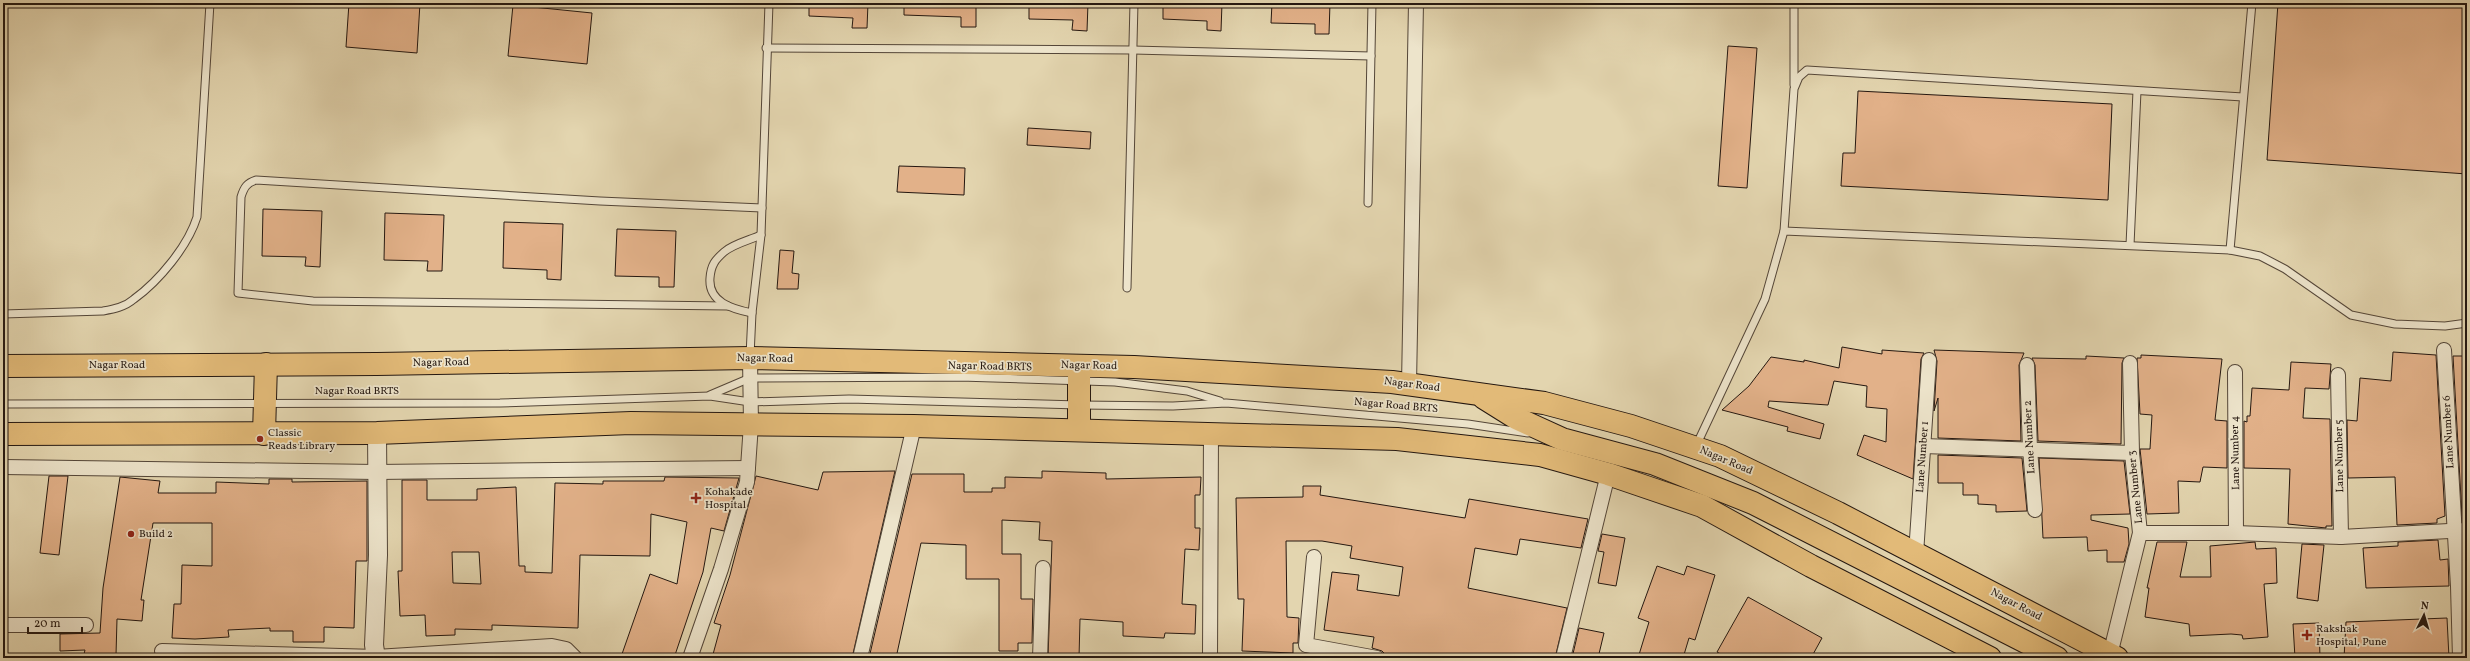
<svg xmlns="http://www.w3.org/2000/svg" width="2470" height="661" font-family="Vollkorn,serif">
<rect width="100%" height="100%" fill="#e3d5af"/>
<filter id="stains"><feTurbulence type="fractalNoise" baseFrequency=".005" numOctaves="4"/><feColorMatrix values="0 0 0 0 .2 0 0 0 0 .09 0 0 0 0 .02 0 0 0 .5 -.17"/></filter>
<radialGradient id="worn" r=".72"><stop offset=".6" stop-color="#630" stop-opacity="0"/><stop offset="1" stop-color="#630" stop-opacity=".3"/></radialGradient>
<g fill="#e2b189" stroke="#241710" fill-rule="evenodd">
<polygon points="349,3 420,3 417,53 346,47"/>
<polygon points="809,3 868,3 867,28 852,28 853,18 809,16"/>
<polygon points="904,3 976,3 976,27 961,27 961,17 904,15"/>
<polygon points="1029,3 1088,3 1087,31 1072,30 1073,20 1029,19"/>
<polygon points="1163,3 1222,3 1221,31 1207,30 1207,21 1163,19"/>
<polygon points="1272,3 1330,3 1329,34 1315,34 1315,24 1271,23"/>
<polygon points="2278,3 2467,3 2467,174 2267,160"/>
<polygon points="513,5 592,13 587,64 508,56"/>
<polygon points="1728,46 1757,48 1747,188 1718,186"/>
<polygon points="1858,91 2112,104 2108,200 1841,186 1843,153 1855,153"/>
<polygon points="1028,128 1091,132 1090,149 1027,145"/>
<polygon points="899,166 965,168 964,195 897,192"/>
<polygon points="263,209 322,211 320,267 305,266 306,257 262,256"/>
<polygon points="385,213 444,215 442,271 427,271 428,261 384,260"/>
<polygon points="504,222 563,224 561,280 547,279 547,270 503,268"/>
<polygon points="617,229 676,231 674,287 659,287 659,277 615,276"/>
<polygon points="780,250 794,251 792,273 799,274 798,289 777,289"/>
<polygon points="1842,347 1882,354 1882,350 1924,353 1921,359 1913,479 1857,455 1864,435 1886,442 1887,409 1866,407 1867,386 1834,381 1828,405 1769,401 1768,407 1824,424 1820,439 1787,431 1788,427 1722,410 1749,386 1771,357 1804,362 1804,360 1839,368"/>
<polygon points="1934,350 2024,353 2019,365 2021,441 1938,438 1938,398 1934,411 1937,361"/>
<polygon points="2393,352 2436,355 2445,516 2437,519 2437,523 2397,525 2395,477 2348,478 2347,420 2357,421 2360,378 2391,381"/>
<polygon points="2141,355 2222,359 2215,420 2227,421 2227,468 2203,467 2200,482 2178,481 2179,513 2147,514 2140,449 2150,449 2152,415 2140,414 2137,358 2141,358"/>
<polygon points="2086,356 2124,358 2122,363 2121,444 2038,441 2035,365 2032,358 2086,359"/>
<polygon points="2453,356 2467,356 2467,516 2462,516"/>
<polygon points="2291,362 2331,364 2329,389 2305,388 2303,418 2330,419 2332,526 2326,526 2326,528 2288,524 2290,469 2244,468 2244,421 2247,422 2247,416 2250,416 2252,388 2289,390"/>
<polygon points="1938,455 2022,458 2027,511 1996,512 1996,505 1978,504 1978,495 1963,495 1963,483 1938,483"/>
<polygon points="2039,458 2124,461 2130,514 2091,515 2091,520 2128,528 2129,544 2124,562 2107,562 2107,550 2088,551 2087,537 2043,538"/>
<polygon points="895,471 852,658 712,658 721,625 714,623 730,575 756,476 818,490 823,472"/>
<polygon points="1042,471 1106,473 1106,479 1201,477 1200,495 1195,495 1195,528 1200,528 1199,550 1185,549 1182,604 1196,605 1195,634 1165,633 1164,638 1123,636 1123,622 1080,619 1079,658 1048,658 1052,541 1039,540 1040,522 1002,520 1002,554 1021,554 1021,599 1033,599 1032,643 1018,643 1018,651 999,651 999,579 966,579 966,545 921,543 896,658 869,658 912,474 964,474 964,492 992,492 992,488 1005,488 1005,477 1042,478"/>
<polygon points="49,476 68,476 59,555 40,553"/>
<polygon points="120,477 160,481 158,493 216,493 216,482 269,484 269,479 292,479 292,482 367,481 367,561 356,561 354,628 324,627 324,642 293,642 293,631 270,631 270,628 228,630 229,637 195,639 172,638 174,604 181,604 182,565 212,566 212,523 153,523 141,600 144,600 142,621 117,619 116,655 84,654 85,650 60,651 60,634 100,633 103,588"/>
<path d="M665,477l74,1 -15,53 -13,-3 -8,44 -29,86h-39l-13,-4 28,-80 27,10 10,-62 -36,-8 -1,42 -70,-1 -2,73 -86,-3v5l-37,-1v6l-29,1 -1,-21 -25,1 -2,-45h4v-91h25v20h50v-11l39,-2 3,79h6v6l27,1 3,-90 48,1v-3h61zM452,552h27l2,32 -28,-1z"/>
<polygon points="1303,486 1321,486 1320,495 1465,518 1469,499 1588,519 1581,548 1520,539 1517,555 1475,548 1468,588 1567,608 1555,658 1412,658 1385,654 1382,651 1372,648 1374,637 1324,630 1332,572 1359,575 1357,590 1399,596 1403,567 1350,558 1352,546 1322,541 1286,541 1287,617 1299,618 1298,643 1293,643 1293,653 1242,651 1244,599 1238,599 1236,498 1303,497"/>
<polygon points="1602,534 1625,538 1616,586 1598,583 1604,552 1598,551"/>
<polygon points="2438,540 2440,560 2448,559 2449,586 2366,588 2363,548 2398,546 2398,542"/>
<polygon points="2157,542 2187,542 2180,577 2211,577 2210,546 2255,542 2256,549 2276,548 2277,583 2264,584 2268,637 2243,639 2242,635 2231,634 2190,636 2189,624 2145,617 2149,588 2147,588"/>
<polygon points="2302,544 2324,545 2318,601 2297,598"/>
<polygon points="1657,566 1684,575 1687,566 1715,575 1695,640 1689,638 1683,658 1638,658 1649,622 1638,618"/>
<polygon points="1748,597 1822,638 1811,658 1728,658 1717,652"/>
<polygon points="2447,618 2449,658 2344,658 2346,622"/>
<polygon points="2319,623 2320,658 2295,658 2293,624"/>
<polygon points="1579,628 1604,633 1598,658 1572,658"/>
</g>
<g fill="none" stroke-linecap="round" stroke-linejoin="round">
<g stroke="#544638" stroke-width="9">
<g id="service">
<polyline points="1794,3 1794,85"/>
<polyline points="766,48 1133,50 1371,56"/>
<polyline points="1368,203 1372,3"/>
<polyline points="1784,231 1794,89 1799,77 1807,70 2243,97"/>
<polyline points="2130,245 2137,91"/>
<polyline points="2230,250 2260,256 2285,269 2351,315 2395,324 2445,326 2467,323"/>
<polyline points="1127,288 1134,3"/>
<path d="M728,306l-415,-5 -75,-8 3,-96c3,-10 6,-14 15,-17l344,21 162,7"/>
<path d="M752,313c-20,-4 -44,-11 -42,-35 1,-13 5,-18 14,-26 9,-8 26,-12 37,-17"/>
<path d="M3,314l100,-3c11,-2 22,-4 31,-12 25,-18 54,-53 63,-82l13,-214"/>
<polyline points="750,356 752,313 761,235 769,3"/>
<polyline points="710,395 750,378 960,377 1115,382 1187,391 1220,401"/>
<polyline points="3,404 500,403 710,396 750,402 849,399 1079,405 1173,406 1226,403 1468,424 1528,433"/>
<polyline points="1696,446 1765,299 1784,231 2230,250 2252,3"/>
</g>
</g>
<g stroke="#544638" stroke-width="16">
<g id="minor">
<polyline points="2444,350 2458,586 2460,658"/>
<polyline points="2027,365 2030,449 2035,510"/>
<polyline points="2235,372 2236,533"/>
<polyline points="2338,375 2341,537"/>
<polyline points="1409,384 1416,3"/>
<polyline points="1923,446 2132,453"/>
<polyline points="3,467 376,472 748,468"/>
<polyline points="2140,533 2236,533 2341,537 2467,530"/>
<polyline points="1916,554 1929,360"/>
<polyline points="1314,557 1306,645 1377,658"/>
<polyline points="3,625 86,625"/>
<polyline points="162,651 376,657 552,646 566,649 575,658"/>
<polyline points="2110,655 2140,533 2132,453 2130,363"/>
<polyline points="690,658 721,569 747,482 751,424 750,358"/>
<polyline points="860,658 914,426"/>
<polyline points="1040,658 1043,568"/>
<polyline points="1210,658 1211,432"/>
<polyline points="1563,658 1608,474"/>
</g>
</g>
<g stroke="#544638" stroke-width="20">
<polyline id="tertiary" points="376,658 374,645 378,555 377,433"/>
</g>
<g stroke="#241710" stroke-width="24">
<g id="trunk">
<polyline points="3,366 377,364 750,358 1134,367 1392,382 1544,403 1631,426 1720,456 1838,513 2117,658"/>
<polyline points="1484,398 1516,418 1562,439 1655,464 1753,503 2057,658"/>
<polyline points="1079,430 1079,366"/>
<polyline points="3,434 377,433 631,423 914,426 1397,439 1540,455 1608,474 1702,506 1811,566 1990,658"/>
<polyline points="264,434 266,364"/>
</g>
</g>
<use href="#service" stroke="#ede4cb" stroke-width="7"/>
<use href="#minor" stroke="#ede4cb" stroke-width="14"/>
<use href="#tertiary" stroke="#ede4cb" stroke-width="18"/>
<use href="#trunk" stroke="#e2ba78" stroke-width="22"/>
</g>
<g fill="#8f2418" stroke="#ede4cb" stroke-width="1.5">
<circle cx="260" cy="439" r="4"/>
<path d="M694 492h4v4h4v4h-4v4h-4v-4h-4v-4h4z"/>
<circle cx="131" cy="534" r="4"/>
<path d="M2305 629h4v4h4v4h-4v4h-4v-4h-4v-4h4z"/>
</g>
<g text-anchor="middle" dominant-baseline="central" stroke-width="3.5" stroke-linejoin="round" paint-order="stroke">
<g font-size="11" fill="#241710" stroke="#ede4cb">
<text transform="translate(765 359) rotate(1)">Nagar Road</text>
<text transform="translate(441 363) rotate(-1)">Nagar Road</text>
<text x="117" y="365">Nagar Road</text>
<text transform="translate(1089 366) rotate(1)">Nagar Road</text>
<text transform="translate(990 367) rotate(1)">Nagar Road BRTS</text>
<text transform="translate(1412 385) rotate(7)">Nagar Road</text>
<text x="357" y="391">Nagar Road BRTS</text>
<text transform="translate(1396 406) rotate(5)">Nagar Road BRTS</text>
<text transform="translate(2449 432) rotate(-93)">Lane Number 6</text>
<text transform="translate(2030 437) rotate(-93)">Lane Number 2</text>
<text transform="translate(2236 453) rotate(-91)">Lane Number 4</text>
<text transform="translate(2340 456) rotate(-91)">Lane Number 5</text>
<text transform="translate(1923 457) rotate(-86)">Lane Number 1</text>
<text transform="translate(1726 461) rotate(23)">Nagar Road</text>
<text transform="translate(2136 487) rotate(-96)">Lane Number 3</text>
<text transform="translate(2016 605) rotate(28)">Nagar Road</text>
</g>
<g font-size="11" fill="#241710" stroke="#ede4cb" text-anchor="start">
<text x="268" y="433">Classic<tspan x="268" dy="13">Reads Library</tspan></text>
<text x="705" y="492">Kohakade<tspan x="705" dy="13">Hospital</tspan></text>
<text x="139" y="534">Build 2</text>
<text x="2316" y="629">Rakshak<tspan x="2316" dy="13">Hospital, Pune</tspan></text>
</g>
</g>
<rect width="2470" height="661" fill="none" stroke="#e3d5af" stroke-width="16"/>
<rect x="4" y="4" width="2462" height="653" fill="none" stroke="#241710" stroke-width="2"/>
<rect x="8" y="8" width="2454" height="645" fill="none" stroke="#241710"/>
<g transform="translate(2424 615) rotate(5)" stroke="#ede4cb" stroke-width="3" paint-order="stroke">
<path d="M0-3L7 15L0 10L-7 15Z" fill="#241710"/>
<text y="-6" font-size="11" font-weight="bold" text-anchor="middle" fill="#241710">N</text>
</g>
<path d="M28 627v6h54v-6" fill="none" stroke="#241710" stroke-width="2"/>
<text x="34" y="627" font-size="12" fill="#241710" stroke="#ede4cb" stroke-width="3" paint-order="stroke">20 m</text>
<rect width="100%" height="100%" filter="url(#stains)"/>
<rect width="100%" height="100%" fill="url(#worn)"/>
</svg>
